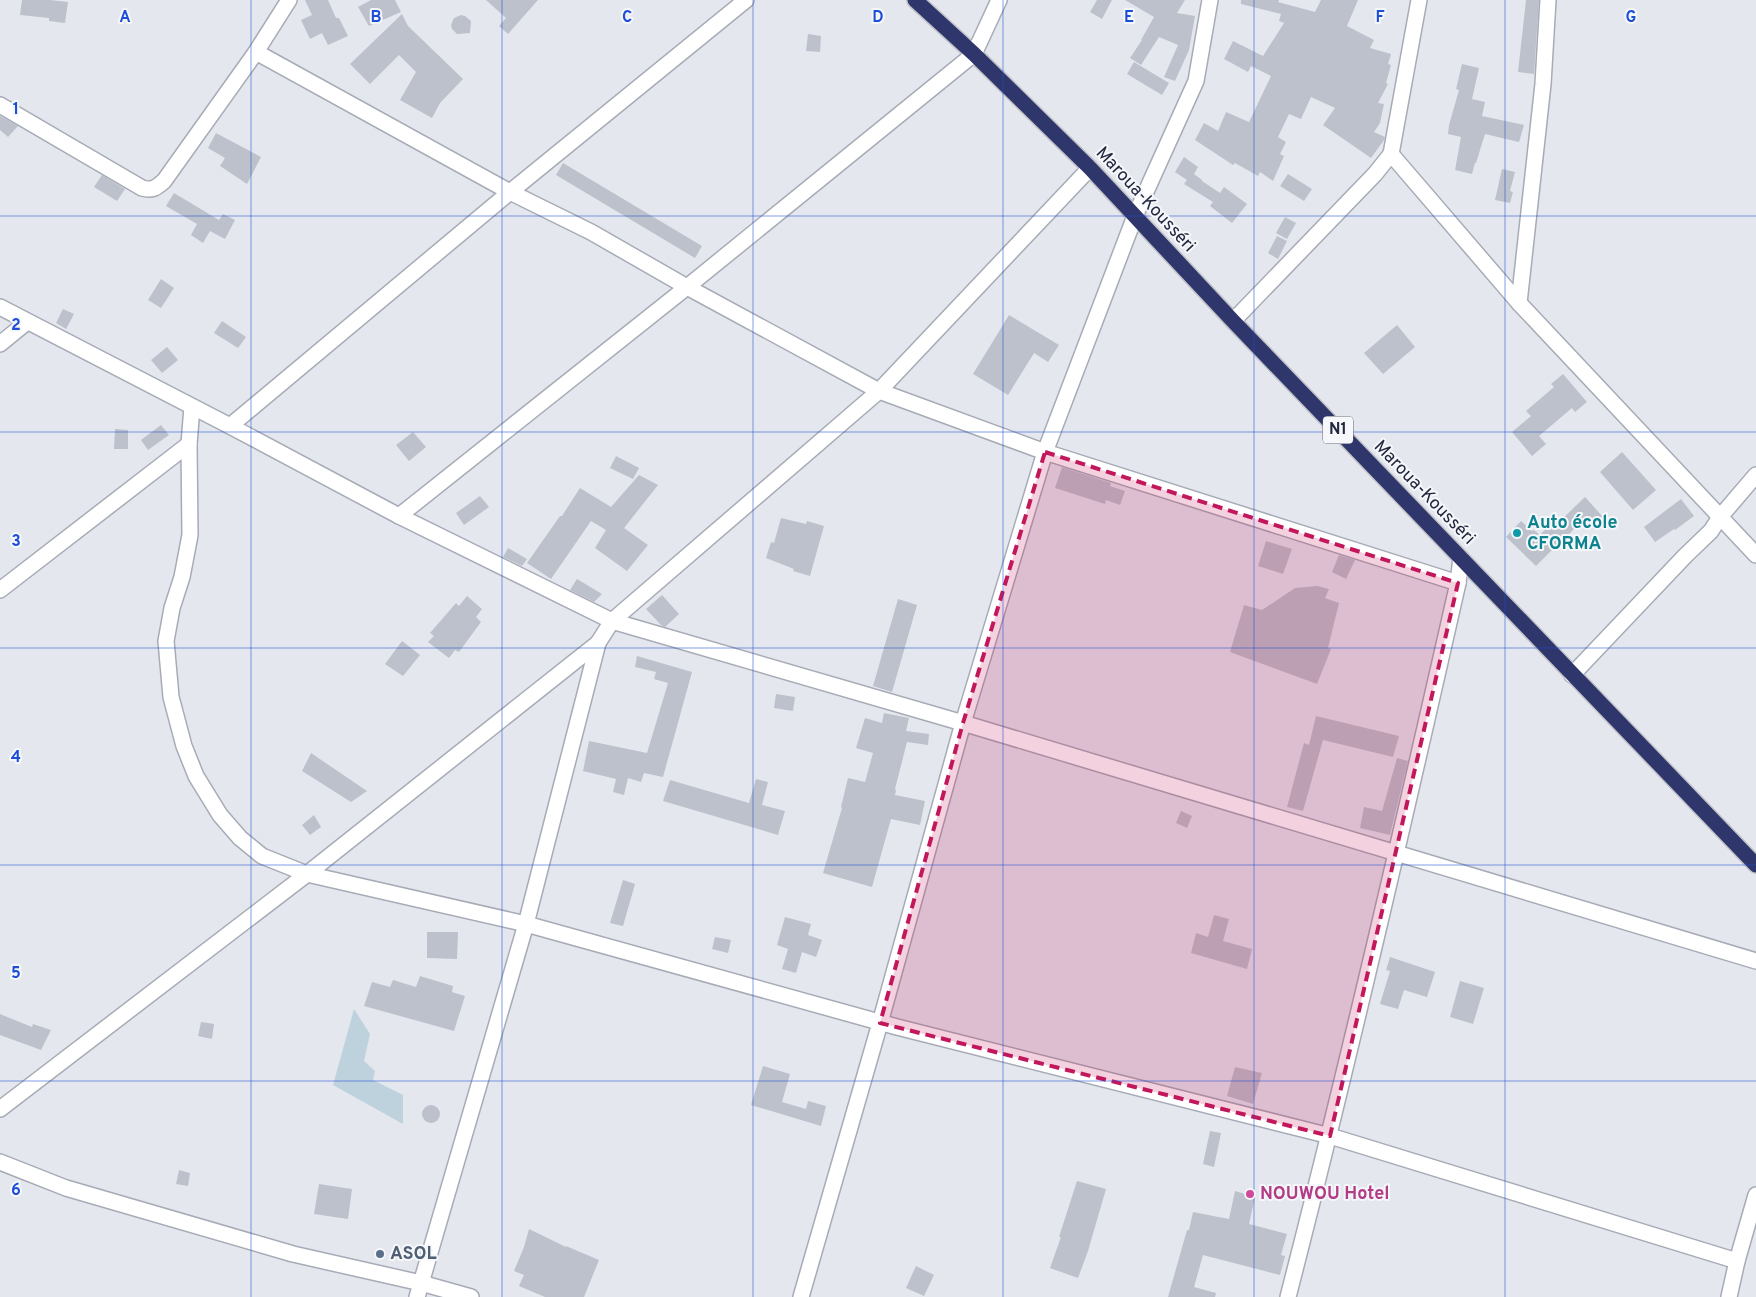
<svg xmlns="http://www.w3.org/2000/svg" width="1756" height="1297" font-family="Overpass,sans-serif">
<rect width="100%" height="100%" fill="#e4e8ee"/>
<polygon fill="#bed2de" points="354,1009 370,1034 364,1061 375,1071 373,1080 403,1095 403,1124 333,1085"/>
<g fill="#bcc1cb">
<polygon points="22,0 50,0 68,2 65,23 49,21 49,18 20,15"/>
<polygon points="305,0 328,0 336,18 339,18 348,36 328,45 322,33 310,39 301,20 312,15"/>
<polygon points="371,0 395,0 401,12 369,26 358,7"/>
<polygon points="486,0 538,0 508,34 499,26 506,18"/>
<polygon points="1097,0 1112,0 1102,19 1090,12"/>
<polygon points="1125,0 1185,0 1177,13 1195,16 1189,50 1175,81 1164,77 1178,45 1159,37 1141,65 1130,58 1142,40 1141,40 1154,17"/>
<polygon points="1241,0 1279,0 1278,2 1315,12 1321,0 1358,0 1347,26 1374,40 1370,48 1391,54 1388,64 1391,65 1386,83 1388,84 1378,103 1384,104 1380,123 1374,132 1385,137 1384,140 1371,158 1323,125 1335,108 1311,97 1301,119 1289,114 1278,137 1286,142 1280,154 1284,156 1273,181 1260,172 1258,176 1235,163 1233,165 1195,140 1204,123 1218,131 1226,112 1249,122 1271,76 1251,66 1248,72 1224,59 1233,41 1263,56 1284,23 1279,21 1281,14 1241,4"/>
<polygon points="1526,0 1539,0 1534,74 1518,72"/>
<polygon points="402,14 408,26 463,79 440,103 432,118 400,100 416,72 399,55 370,84 350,64"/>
<polygon points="461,15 465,16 471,21 470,33 457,34 452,29 451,25 454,18"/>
<polygon points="808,34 821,36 820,52 806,51"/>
<polygon points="1134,62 1169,83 1162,95 1127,74"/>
<polygon points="1462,64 1479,68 1472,99 1485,102 1482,116 1524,125 1519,142 1485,134 1476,163 1475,163 1472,174 1455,170 1461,137 1448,134 1449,125 1459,90 1456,89"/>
<polygon points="0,116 18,126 8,137 0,130"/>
<polygon points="216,133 261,157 247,184 220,166 225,158 208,148"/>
<polygon points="1184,157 1198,167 1194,174 1202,180 1202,181 1220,193 1224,187 1247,204 1232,223 1210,206 1213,202 1184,184 1187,180 1175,172"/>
<polygon points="563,163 702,246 695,258 556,175"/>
<polygon points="1502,169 1515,172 1510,191 1513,192 1510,203 1495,200"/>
<polygon points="1288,174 1312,189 1304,201 1280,186"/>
<polygon points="102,175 125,189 117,201 94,187"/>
<polygon points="174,193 219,220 223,214 235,220 225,239 210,231 203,243 191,235 197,224 166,206"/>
<polygon points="1285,217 1296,223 1287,239 1276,233"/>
<polygon points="1277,236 1287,241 1278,259 1268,253"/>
<polygon points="161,279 174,288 161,308 148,300"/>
<polygon points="63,309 74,314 66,329 56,323"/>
<polygon points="1009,315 1059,345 1048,362 1034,353 1008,395 973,374"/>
<polygon points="222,321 246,337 238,348 214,333"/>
<polygon points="1397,325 1415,347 1383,374 1364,353"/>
<polygon points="167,347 178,360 162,373 151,360"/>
<polygon points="1563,374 1587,402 1575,412 1572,408 1539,436 1546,444 1532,456 1512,432 1531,416 1526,411 1554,387 1551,384"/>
<polygon points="161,425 169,435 148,450 141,440"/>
<polygon points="115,429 128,430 128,449 114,449"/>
<polygon points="413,432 426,447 409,461 396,445"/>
<polygon points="1622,452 1656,490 1633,510 1600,472"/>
<polygon points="616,456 639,468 633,479 610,468"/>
<polygon points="1062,467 1111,483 1110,486 1125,491 1120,505 1106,500 1105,504 1055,488"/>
<polygon points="639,475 658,485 624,528 648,545 627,571 595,548 606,530 591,521 551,579 527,563 560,516 562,516 580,488 611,507"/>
<polygon points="480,496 489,507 464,525 456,513"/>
<polygon points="1585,497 1603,517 1592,528 1583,519 1561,543 1560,542 1536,566 1506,537 1521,521 1532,531 1534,530 1540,535 1555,518 1559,522"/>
<polygon points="1681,499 1694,516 1675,530 1674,529 1655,542 1644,527"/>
<polygon points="781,518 806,524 807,521 824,526 810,576 793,571 794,569 766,558 771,542 774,543"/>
<polygon points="1266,541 1292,549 1283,574 1258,566"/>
<polygon points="508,548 527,559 522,566 503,557"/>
<polygon points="1339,555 1355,560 1346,579 1332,572"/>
<polygon points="577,579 602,594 594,602 570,590"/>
<polygon points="1317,586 1329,589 1325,598 1339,603 1328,648 1331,649 1317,684 1230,652 1244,605 1262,610 1295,588"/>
<polygon points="662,595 679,614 665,627 661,625 646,609"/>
<polygon points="467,596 482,609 476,617 481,622 459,652 455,650 449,658 428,642 434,636 430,633 456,603 459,606"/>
<polygon points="898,599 917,605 892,692 873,686"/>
<polygon points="402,641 420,655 403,676 385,664"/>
<polygon points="637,656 692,672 663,777 644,773 641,782 628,778 624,795 613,792 616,779 583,771 589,741 647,753 668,683 654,679 656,672 635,667"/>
<polygon points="776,694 795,697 793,711 774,708"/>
<polygon points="884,713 909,718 906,731 929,734 928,745 907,742 895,789 896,790 895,795 925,801 920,825 891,819 872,887 823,873 842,808 841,807 848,778 865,782 873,753 856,748 865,718 882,723"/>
<polygon points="1316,716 1399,736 1393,757 1323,740 1303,811 1287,807 1304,743 1309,745"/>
<polygon points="311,753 367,791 351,802 302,771"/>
<polygon points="1397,758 1408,761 1390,835 1360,828 1364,807 1382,811"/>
<polygon points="756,779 768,782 762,805 785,811 778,835 663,801 670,780 749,803"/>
<polygon points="1181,811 1192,816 1187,828 1176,823"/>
<polygon points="314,815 321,827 310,835 302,825"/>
<polygon points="623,880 635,884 623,926 610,923"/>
<polygon points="1214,915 1229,919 1223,941 1252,949 1247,969 1191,953 1196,933 1208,937"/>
<polygon points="785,917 811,924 808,935 822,940 816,957 802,952 796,973 782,969 788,949 777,945"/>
<polygon points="427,932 458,932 457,959 427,958"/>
<polygon points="715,937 731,940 728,953 712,949"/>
<polygon points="1390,957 1435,972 1427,997 1404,990 1398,1009 1380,1004 1390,971 1386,970"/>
<polygon points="420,976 453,986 452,992 465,996 454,1031 364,1006 372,982 390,987 393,980 416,987"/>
<polygon points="1460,981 1484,988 1473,1024 1450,1017"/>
<polygon points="0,1014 32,1027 33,1024 51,1030 41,1050 0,1035"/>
<polygon points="201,1022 214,1024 212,1039 198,1036"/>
<polygon points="763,1066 790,1074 782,1102 806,1109 808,1101 826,1106 821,1126 751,1105"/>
<polygon points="1235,1067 1262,1073 1253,1104 1227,1096"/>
<circle cx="431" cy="1114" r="9"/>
<polygon points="1210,1131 1221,1133 1214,1167 1203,1164"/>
<polygon points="179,1170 190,1173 188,1186 176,1184"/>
<polygon points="1077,1181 1106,1189 1088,1251 1078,1278 1050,1268 1061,1237 1059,1237"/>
<polygon points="319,1184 352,1189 348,1219 314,1214"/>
<polygon points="1235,1191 1255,1197 1249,1224 1287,1234 1281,1255 1285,1256 1280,1275 1203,1255 1194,1287 1216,1293 1215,1297 1168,1297 1187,1230 1189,1230 1193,1212 1229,1219"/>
<polygon points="529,1229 566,1247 566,1246 599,1260 584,1297 545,1297 519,1286 524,1275 514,1271 524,1247"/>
<polygon points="916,1266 934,1275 924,1296 906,1288"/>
</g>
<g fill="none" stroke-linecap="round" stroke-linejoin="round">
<g stroke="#a6abb6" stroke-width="18">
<g id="minor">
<polyline points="256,52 510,192 591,232 687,287 879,391 1045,452 1458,583"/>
<path d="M0,105l142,83c10,3 14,0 22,-7l92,-129 33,-52"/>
<polyline points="1391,154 1519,303 1756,555"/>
<polyline points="1519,303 1543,84 1548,0"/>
<polyline points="0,307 230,426 399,516 612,621 963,723 1756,961"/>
<polyline points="1233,321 1375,174 1391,154 1419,0"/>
<polyline points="0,344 27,322"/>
<polyline points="192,407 189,444 190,535 182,577 172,608 166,641 171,697 184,746 196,776 220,815 240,838 262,856 307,874 526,924 897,1027 1330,1136 1737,1261"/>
<polyline points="230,426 510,192 746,0"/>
<polyline points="399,516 687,287 974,54 999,0"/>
<polyline points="0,590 189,444"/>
<polyline points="1572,675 1685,556 1711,531 1720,517 1756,475"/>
<polyline points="0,1109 307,874 598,643"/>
<polyline points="0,1162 66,1188 293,1254 421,1283 471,1297"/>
<polyline points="417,1297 526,924 598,643 612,621 879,391 1090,168"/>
<polyline points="801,1297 880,1023 963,723 1045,452 1135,216 1196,81 1210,0"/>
<path d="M1288,1297c61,-237 116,-476 170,-714l3,-25"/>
<polyline points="1729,1297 1737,1261 1756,1195"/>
</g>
</g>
<g stroke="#c1c3c9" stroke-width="18">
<polyline id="highway" points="915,0 974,54 1090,168 1233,321 1756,865"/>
</g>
<use href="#minor" stroke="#fff" stroke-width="15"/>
<use href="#highway" stroke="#2f366b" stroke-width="15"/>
</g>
<path fill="#c2185b" fill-opacity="0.2" stroke="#c2185b" stroke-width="4" stroke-dasharray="10 6" stroke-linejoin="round" d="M1045,452l413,131 -128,553 -450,-113 83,-300z"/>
<path fill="none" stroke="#1d4ed8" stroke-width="1" stroke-opacity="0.55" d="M251,0v1297M502,0v1297M753,0v1297M1003,0v1297M1254,0v1297M1505,0v1297M0,216h1756M0,432h1756M0,648h1756M0,865h1756M0,1081h1756"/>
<circle fill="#0f9aa8" stroke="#f5f7fa" stroke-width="2" cx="1517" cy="533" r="5"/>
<circle fill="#d1479c" stroke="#f5f7fa" stroke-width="2" cx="1250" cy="1194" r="5"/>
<circle fill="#5c6f8a" stroke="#f5f7fa" stroke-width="2" cx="380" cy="1254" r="5"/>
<g text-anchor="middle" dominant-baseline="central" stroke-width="4" stroke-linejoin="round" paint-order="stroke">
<rect fill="#f5f7fa" stroke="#626677" stroke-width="1" x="1323" y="416.5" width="30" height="27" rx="4"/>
<g font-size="16" font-weight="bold" fill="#23283f">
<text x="1338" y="430">N1</text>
</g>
<g font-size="18" fill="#23283f" stroke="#f5f7fa">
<text transform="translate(1145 200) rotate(47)">Maroua-Kousséri</text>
<text transform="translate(1424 493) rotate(46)">Maroua-Kousséri</text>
</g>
<g font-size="18" font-weight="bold" fill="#0d838f" stroke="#f5f7fa" text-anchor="start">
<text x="1527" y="523">Auto école<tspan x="1527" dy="21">CFORMA</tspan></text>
</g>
<g font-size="18" font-weight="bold" fill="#b23c85" stroke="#f5f7fa" text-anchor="start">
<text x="1260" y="1194">NOUWOU Hotel</text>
</g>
<g font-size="18" font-weight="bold" fill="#4e5e75" stroke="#f5f7fa" text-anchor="start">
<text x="390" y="1254">ASOL</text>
</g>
</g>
<g font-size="16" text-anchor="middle" font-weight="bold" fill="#1d4ed8" stroke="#f5f7fa" stroke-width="4" stroke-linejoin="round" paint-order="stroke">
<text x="125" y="22">A</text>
<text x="376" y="22">B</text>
<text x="627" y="22">C</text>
<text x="878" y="22">D</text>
<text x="1129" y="22">E</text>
<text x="1380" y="22">F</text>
<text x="1631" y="22">G</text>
<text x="16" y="114">1</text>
<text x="16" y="330">2</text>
<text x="16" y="546">3</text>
<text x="16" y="762">4</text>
<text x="16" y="978">5</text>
<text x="16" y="1195">6</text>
</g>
</svg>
